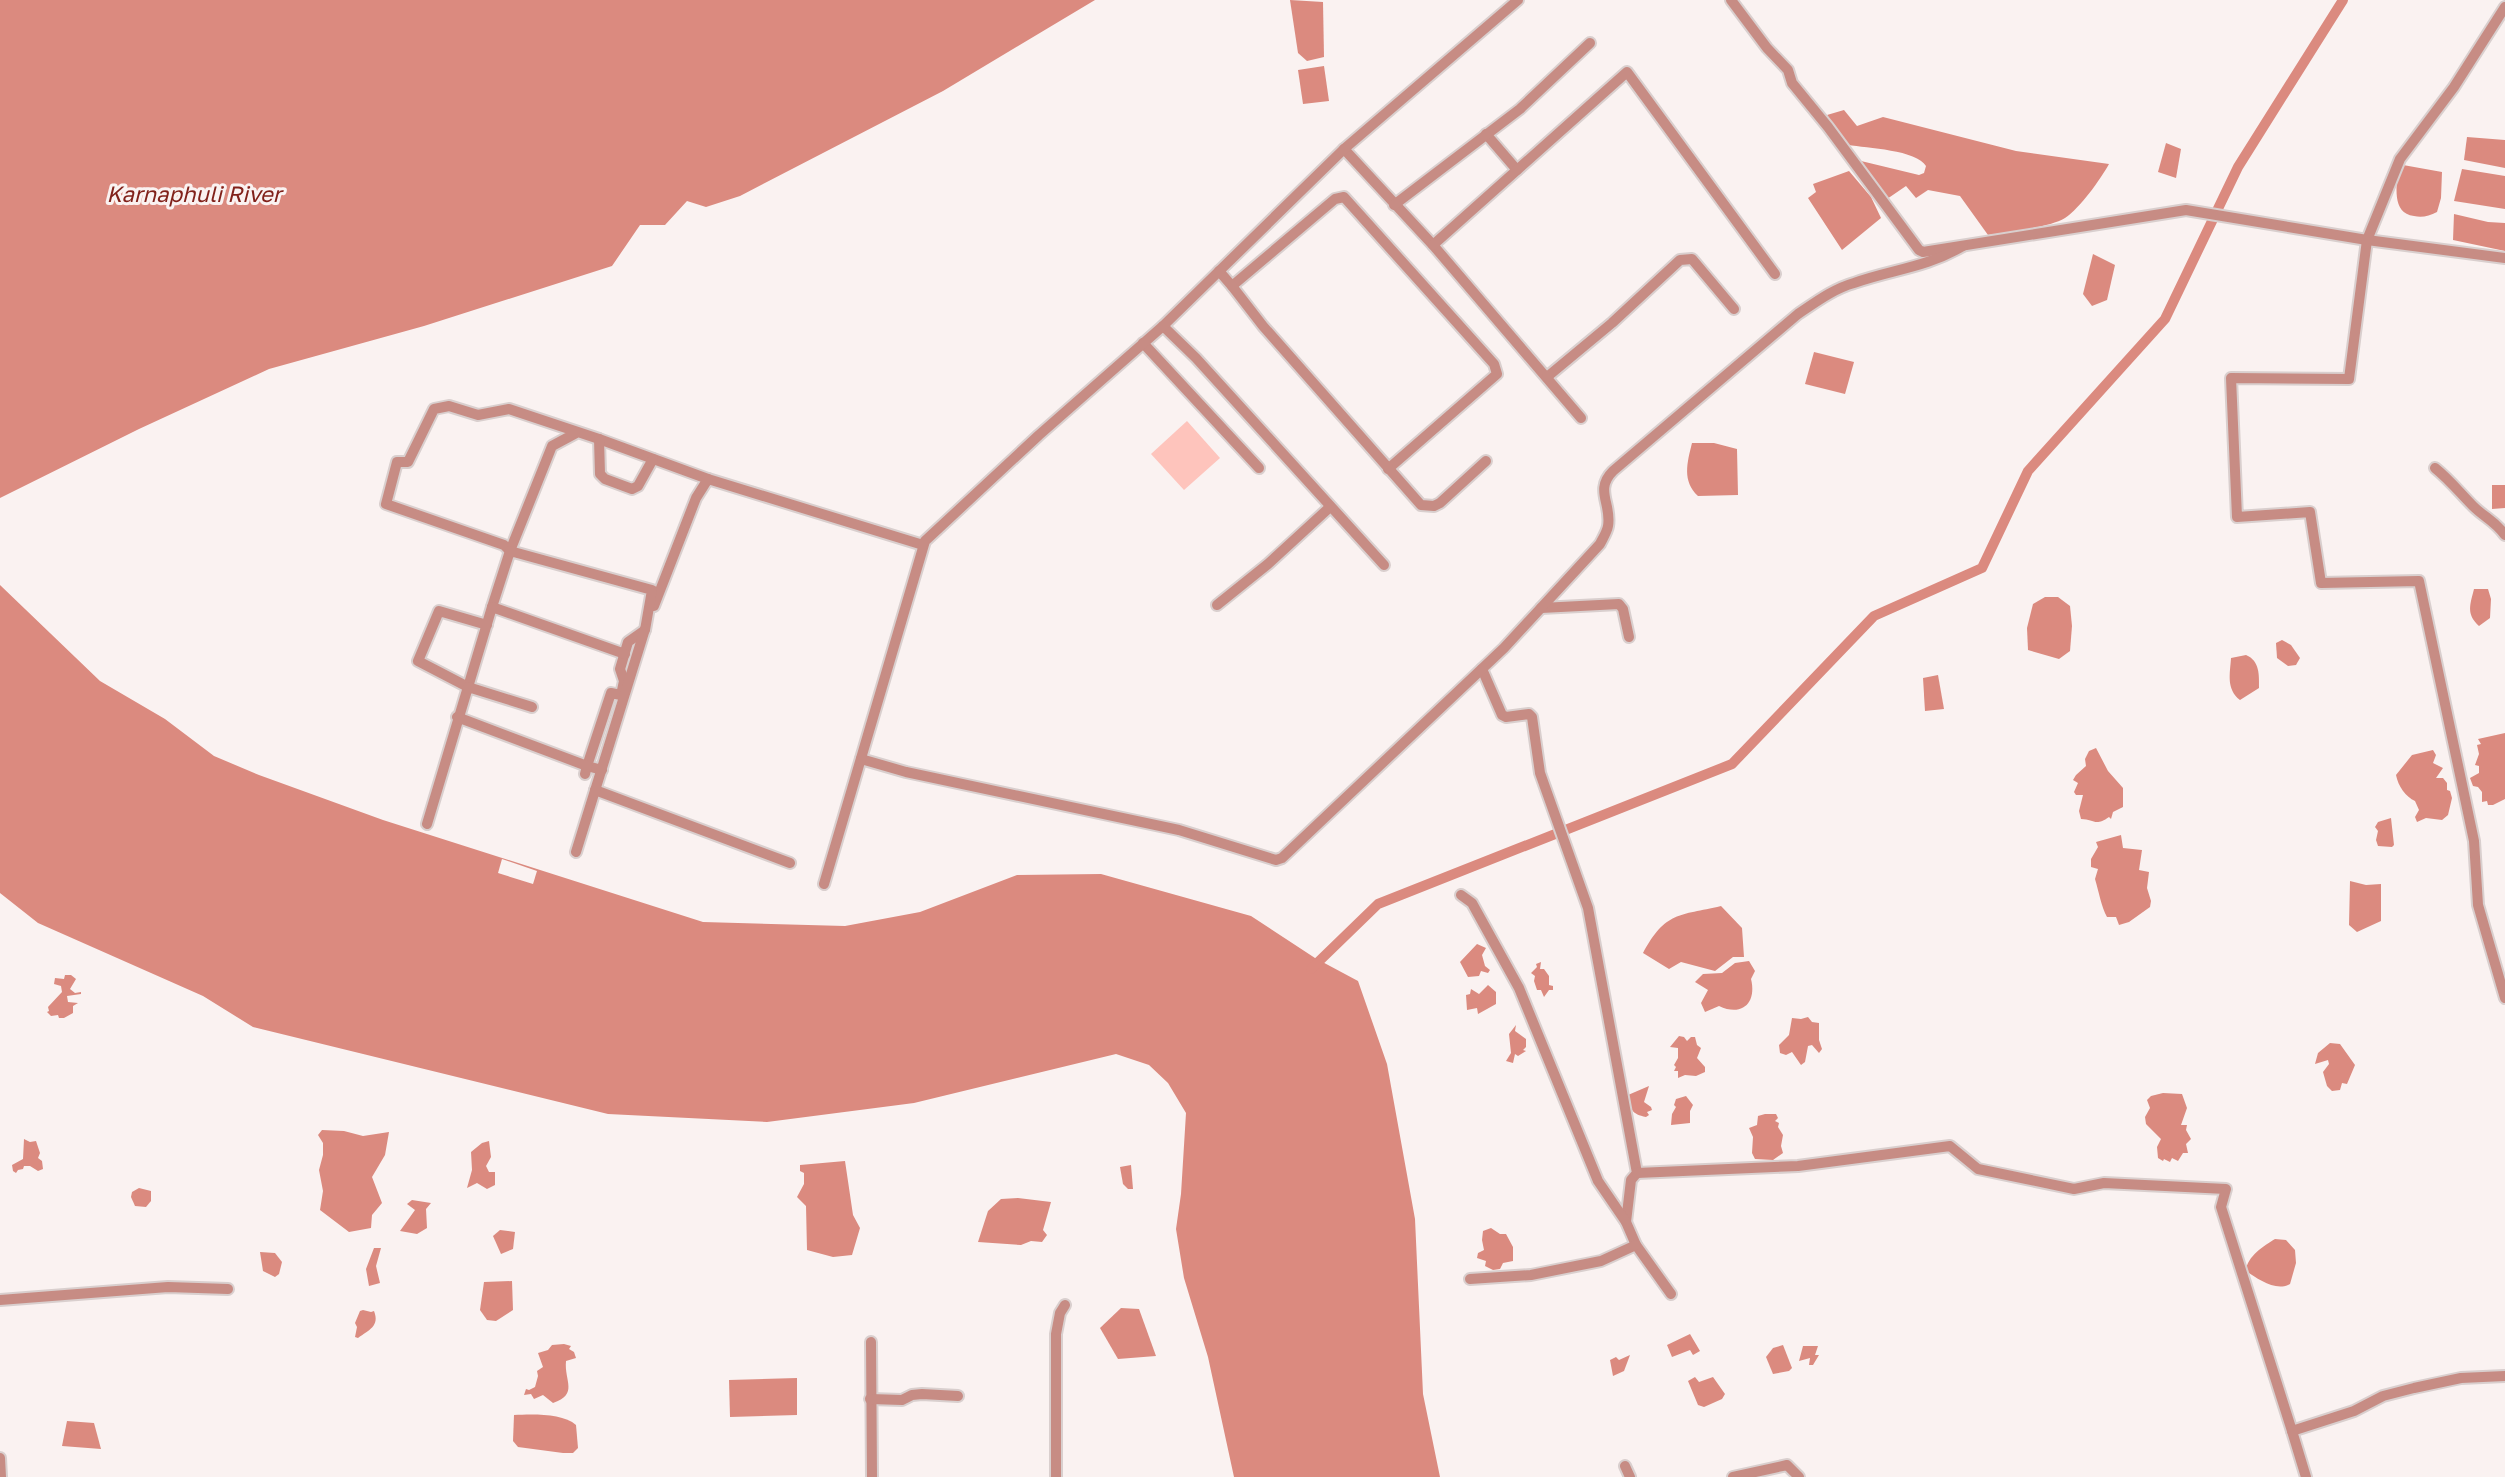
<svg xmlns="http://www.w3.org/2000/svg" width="2505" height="1477" font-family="'Golos Text',sans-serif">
<rect width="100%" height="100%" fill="#faf2f1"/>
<polygon fill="#fec4bc" points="1187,421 1220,458 1184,490 1151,454"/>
<g fill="#db8a7f">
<polygon points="0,0 1095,0 943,91 740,196 706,207 687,201 665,225 640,225 612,266 424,326 269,369 139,429 0,498"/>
<polygon points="1290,0 1323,2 1324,57 1307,61 1298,53"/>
<polygon points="1324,66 1329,101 1303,104 1298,70"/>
<path d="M1844,110l13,16 26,-9 133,34 93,13c-9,16 -29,44 -44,54 -17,10 -57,14 -77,17l-28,-39 -32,-6 -12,8 -10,-12 -19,13 -26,-38 58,14 5,-2 2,-7c-9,-16 -59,-18 -78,-21l-21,-30z"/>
<polygon points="2467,137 2505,140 2505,168 2464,160"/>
<polygon points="2166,143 2181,149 2176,178 2158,172"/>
<path d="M2403,165l39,7 -1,26 -4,14c-8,4 -15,6 -23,4 -23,-3 -17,-31 -16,-48z"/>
<polygon points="2462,169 2505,176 2505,209 2454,201"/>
<polygon points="1849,171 1871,197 1881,218 1842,250 1808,198 1816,192 1813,184"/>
<polygon points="2454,214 2488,222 2505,223 2505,251 2453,240"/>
<polygon points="2093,254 2115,265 2107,300 2092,306 2083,294"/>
<polygon points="1814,352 1854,362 1845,394 1805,384"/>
<path d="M1692,443h22l23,6 1,46 -40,1c-16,-15 -11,-33 -6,-53z"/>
<polygon points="2492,485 2505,485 2505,508 2492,509"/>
<polygon points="0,585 100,681 165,719 214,756 259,775 383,820 703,922 845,926 920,912 1017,875 1101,874 1251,916 1315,958 1358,981 1387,1064 1415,1219 1423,1394 1440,1477 1234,1477 1208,1357 1184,1278 1176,1229 1181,1194 1186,1113 1168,1083 1149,1065 1116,1054 914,1103 767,1122 608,1114 253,1027 203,996 38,923 0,893"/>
<path d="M2474,589h14l3,10 -1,19 -11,8c-13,-12 -9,-21 -5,-37z"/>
<polygon points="2045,597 2058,597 2070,606 2072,626 2070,651 2059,659 2028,650 2027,628 2033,604"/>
<polygon points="2282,640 2291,645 2300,658 2296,665 2288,666 2277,658 2276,643"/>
<path d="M2246,655c14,6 13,20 13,33l-19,12c-14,-11 -10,-26 -9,-42z"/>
<polygon points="1938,675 1944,709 1925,711 1923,678"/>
<polygon points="2505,733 2505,799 2493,805 2488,805 2487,801 2482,802 2482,792 2478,787 2473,786 2470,778 2479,773 2479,766 2475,765 2479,754 2477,745 2481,744 2478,739"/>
<path d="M2096,748l12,23 15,17v19l-10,5 -2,7 -2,-2c-14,10 -15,2 -28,2l-2,-8 4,-16h-7l-2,-3 4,-9 -5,-3 3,-5 10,-9 -1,-7 4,-8z"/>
<path d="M2433,750l3,5 -3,8 10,5 -7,10h7l4,5v7l3,1 2,7 -4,17 -6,5 -16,-2 -9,4 -2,-5 4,-7 -4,-9c-9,-4 -17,-15 -19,-26l16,-20z"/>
<polygon points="2391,818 2394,845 2392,847 2378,846 2376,840 2378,831 2375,827 2378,822"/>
<path d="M2121,835l2,13 19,2 -3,20 10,2 -2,16 4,13 -1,6 -21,15 -10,3 -3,-8h-9c-6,-11 -8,-25 -12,-38l3,-10 -7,-2v-8l7,-12 -2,-5z"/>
<polygon points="2350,881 2366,885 2381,884 2381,921 2357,932 2349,925"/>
<path d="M1721,906l21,22 2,29h-11l-18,14 -34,-9 -12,7 -26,-16c23,-42 36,-37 78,-47z"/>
<polygon points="1477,944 1486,948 1482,955 1485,966 1490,970 1488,973 1481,971 1479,976 1468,977 1460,962"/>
<path d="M1749,961l6,10 -4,8c6,24 -9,38 -32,27l-14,6 -4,-9 7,-13 -13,-8 8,-8 19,-1 13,-10z"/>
<polygon points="1541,962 1540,969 1544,969 1549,976 1549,985 1553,986 1553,990 1549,990 1544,997 1541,990 1537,990 1534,981 1535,976 1531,973 1537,967 1536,964"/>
<polygon points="65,975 71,975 76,979 70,989 75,993 81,992 81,994 67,996 68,1002 78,1003 73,1006 73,1013 64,1018 59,1018 58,1015 51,1016 47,1012 49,1011 48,1007 62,992 61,986 54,984 55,978 64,979"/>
<polygon points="1488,985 1496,992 1496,1004 1478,1014 1477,1008 1467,1010 1466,995 1470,994 1471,989 1479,994"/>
<polygon points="1808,1017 1812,1022 1819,1023 1819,1040 1822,1049 1819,1053 1812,1045 1808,1046 1805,1062 1801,1065 1792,1052 1786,1055 1780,1053 1779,1045 1789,1035 1792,1018 1801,1019"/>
<polygon points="1516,1025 1515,1031 1526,1039 1526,1047 1523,1050 1526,1051 1518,1056 1515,1054 1513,1063 1506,1061 1511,1053 1509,1034"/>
<polygon points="1679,1036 1684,1037 1687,1041 1691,1037 1695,1037 1697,1045 1701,1048 1697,1058 1705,1067 1705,1072 1696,1076 1685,1075 1678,1078 1678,1071 1674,1071 1676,1067 1674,1065 1678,1058 1678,1048 1670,1047"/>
<polygon points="2330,1043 2340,1044 2355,1065 2347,1084 2342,1083 2340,1090 2332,1091 2327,1086 2323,1072 2329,1064 2328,1060 2315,1064 2318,1053"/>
<path d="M1649,1086l-5,16 7,5 1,3 -5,2 2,3 -3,2c-14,-3 -16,-7 -18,-22z"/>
<polygon points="2163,1093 2182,1094 2187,1108 2181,1125 2187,1125 2186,1130 2191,1139 2186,1144 2188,1153 2183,1153 2178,1161 2172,1158 2170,1162 2164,1159 2163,1161 2158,1158 2157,1147 2161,1139 2146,1124 2145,1117 2150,1108 2147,1100 2151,1096"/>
<polygon points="1686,1096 1693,1105 1690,1111 1690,1123 1671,1125 1672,1114 1676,1107 1674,1105 1676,1099"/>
<polygon points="1765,1114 1776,1114 1778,1118 1775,1121 1779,1123 1778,1127 1783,1135 1781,1146 1783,1153 1773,1160 1755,1159 1752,1153 1753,1137 1749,1128 1757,1125 1758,1116"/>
<polygon points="322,1130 344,1131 363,1136 389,1132 385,1155 372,1177 382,1203 372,1215 371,1228 349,1232 320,1210 323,1191 319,1170 323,1155 323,1143 318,1135"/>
<polygon points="24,1139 30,1142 36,1141 40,1153 38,1158 42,1161 43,1169 38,1171 30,1166 24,1166 23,1169 18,1170 16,1173 13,1171 12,1165 23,1159"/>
<polygon points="489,1141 491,1157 486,1166 489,1172 495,1172 495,1185 487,1189 477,1183 467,1188 472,1170 471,1152 482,1143"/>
<polygon points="845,1161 853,1215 860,1228 852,1255 833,1257 807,1250 806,1206 797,1197 804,1184 804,1173 800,1171 800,1165"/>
<polygon points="1131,1165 1133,1189 1128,1189 1123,1184 1120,1167"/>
<polygon points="139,1188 151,1191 151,1201 146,1207 135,1206 131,1197 132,1192"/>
<polygon points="1018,1198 1051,1202 1043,1230 1047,1235 1042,1242 1031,1241 1021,1245 978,1242 988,1211 1001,1199"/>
<polygon points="412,1200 431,1203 426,1209 427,1228 417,1234 400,1231 415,1210 407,1204"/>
<polygon points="1491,1228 1500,1234 1506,1234 1513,1247 1513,1261 1503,1263 1500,1269 1493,1270 1485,1266 1486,1261 1477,1258 1478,1253 1484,1250 1482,1240 1483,1231"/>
<polygon points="500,1230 515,1232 513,1249 501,1254 493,1236"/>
<path d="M2275,1239l11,1 9,10 1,13 -6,21c-14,8 -32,-5 -44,-13 1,-15 18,-25 29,-32z"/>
<polygon points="374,1248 381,1248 376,1266 380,1283 369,1286 366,1269"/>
<polygon points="260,1252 275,1253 282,1262 279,1274 275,1277 263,1271"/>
<polygon points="512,1281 513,1310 496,1321 487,1320 480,1310 484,1282"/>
<polygon points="1121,1308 1139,1309 1156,1356 1118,1359 1100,1328"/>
<path d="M363,1310l8,2 3,-1c6,15 -5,19 -16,27l-3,-1 2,-10 -2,-4 5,-12z"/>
<polygon points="1690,1334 1700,1351 1693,1355 1690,1350 1672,1357 1667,1345"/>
<path d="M564,1344l7,2 -2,3 5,3 2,6 -10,3c-2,20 13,33 -13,42l-10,-8 -9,4 -3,-5 -7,1 2,-6 3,1 6,-3 3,-11 -1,-5 6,-4 -5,-14 10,-3 4,-5z"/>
<polygon points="1783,1345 1792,1368 1789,1371 1773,1374 1766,1357 1773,1348"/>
<polygon points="1803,1346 1818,1346 1815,1355 1819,1355 1813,1365 1809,1365 1810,1358 1799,1361"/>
<polygon points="1630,1355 1624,1371 1613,1376 1610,1360 1616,1357 1619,1360"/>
<polygon points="1695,1377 1699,1382 1713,1377 1725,1394 1722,1399 1704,1407 1698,1405 1688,1381"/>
<polygon points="797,1378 797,1415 730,1417 729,1380"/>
<path d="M514,1415c18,-1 49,-2 62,10l2,23 -5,5h-10l-45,-6 -5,-6z"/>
<polygon points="67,1421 94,1423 101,1449 62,1446"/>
</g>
<polygon fill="#faf2f1" points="502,859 537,871 533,884 498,873"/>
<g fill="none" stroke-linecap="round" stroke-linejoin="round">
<polyline stroke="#db8a7f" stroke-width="10" points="1311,969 1378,904 1732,764 1874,616 1982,568 2028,471 2165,319 2238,167 2343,0"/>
<g stroke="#d9cfce" stroke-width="14">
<g id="street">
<polyline points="1731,0 1767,48 1788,70 1792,83 1828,127 1919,250 1923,252 2186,210 2367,240 2505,258"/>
<polyline points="2505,7 2454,87 2400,159 2367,240 2349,379 2231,378 2237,517 2310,512 2321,583 2419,581 2474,841 2478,905 2505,998"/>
<polyline points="1486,134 1517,170"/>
<polyline points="1344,149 1433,245 1581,418"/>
<polyline points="1394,205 1520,109 1590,43"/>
<polyline points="1433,245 1627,72 1775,274"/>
<polyline points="1219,271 1232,286 1335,199 1344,197 1494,364 1497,374 1388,469"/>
<polyline points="1232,286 1263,326 1421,505 1434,506 1440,503 1486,461"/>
<polyline points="1163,326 1196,358 1384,565"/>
<polyline points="1143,343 1259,468"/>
<polyline points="1547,377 1612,323 1680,260 1692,259 1734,309"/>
<polyline points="578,432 552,446 510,551 504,545 386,504 397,462 408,462 434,409 449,406 478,415 509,409 599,439 708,479 923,545"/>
<polyline points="599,439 600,474 605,479 632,489 638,486 653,459"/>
<path d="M2435,468c15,12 25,25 38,38 12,12 21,14 32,29"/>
<polyline points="1217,605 1268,564 1330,507"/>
<polyline points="654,606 696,498 708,479"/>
<polyline points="492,607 510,551 652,590 645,630 628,642 620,669 624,681 621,695 611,693 587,766 602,770"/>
<polyline points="1541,608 1619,604 1623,609 1629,637"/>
<polyline points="487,625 439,611 418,661 468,687 492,607 625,654"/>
<polyline points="1482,669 1502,715 1506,717 1529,714 1532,717 1540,773 1588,908 1637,1173 1631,1180 1626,1222"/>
<polyline points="457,717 587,766 585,774"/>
<path d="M861,759l45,13 273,58 97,30 6,-2 222,-210 96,-104c3,-6 7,-12 8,-18 4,-22 -14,-36 5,-55l185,-157c18,-12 35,-25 56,-31 40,-14 71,-15 109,-37"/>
<polyline points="595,790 790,863"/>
<polyline points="427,824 468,687 532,707"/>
<polyline points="576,852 645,629"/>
<polyline points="824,884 925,541 1039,435 1163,326 1344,149 1518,0"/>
<polyline points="1461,895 1472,903 1519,988 1598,1181 1626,1222 1636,1245 1671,1294"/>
<polyline points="1637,1173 1798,1166 1950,1146 1978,1169 2074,1189 2104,1183 2226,1189 2221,1207 2292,1431"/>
<polyline points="1470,1279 1531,1275 1601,1261 1636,1245"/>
<polyline points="0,1300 168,1287 228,1289"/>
<polyline points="871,1342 872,1477"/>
<polyline points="870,1399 902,1400 912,1395 922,1394 958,1396"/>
<polyline points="0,1458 1,1477"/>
<polyline points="1625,1466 1630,1477"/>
<polyline points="1056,1477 1056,1334 1060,1313 1065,1305"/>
<polyline points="1733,1477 1787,1465 1799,1477"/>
<polyline points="2306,1477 2292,1431 2354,1411 2383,1396 2414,1388 2461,1378 2505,1376"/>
</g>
</g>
<use href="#street" stroke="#c78c84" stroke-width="10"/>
</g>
<g text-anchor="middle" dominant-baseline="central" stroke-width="6" stroke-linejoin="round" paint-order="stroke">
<g font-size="22" font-style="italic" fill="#81211a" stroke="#faf2f1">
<text x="194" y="193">Karnaphuli River</text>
</g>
</g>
</svg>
